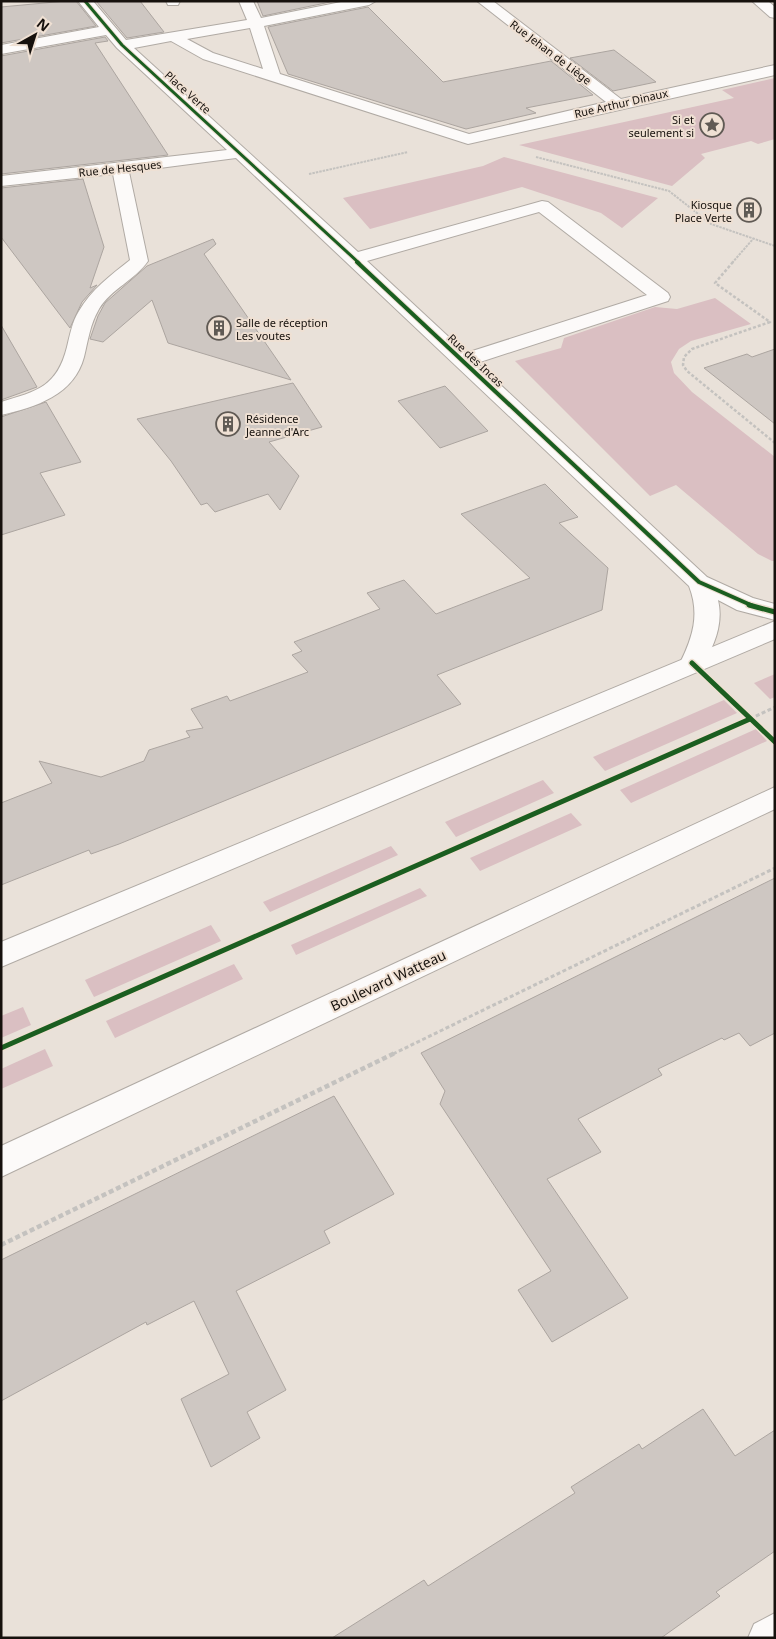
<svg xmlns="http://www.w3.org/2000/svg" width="776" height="1639" font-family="'Noto Sans',sans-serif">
<rect width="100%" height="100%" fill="#e9e1d9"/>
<g fill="#dabfc2">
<polygon points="775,78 775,139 758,144 751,141 701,154 705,158 672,186 519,145 734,98 722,90"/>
<polygon points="504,157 658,198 622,228 601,213 522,187 370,229 343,198 483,166"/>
<polygon points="715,298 751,324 691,341 679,349 671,362 674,373 692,392 775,457 775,561 772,561 758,554 676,485 650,496 515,361 561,348 564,338 655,307 677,309"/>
<polygon points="775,674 775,697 770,699 754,683"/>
<polygon points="724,700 737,713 605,771 593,757"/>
<polygon points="756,729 767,741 631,803 620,790"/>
<polygon points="543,780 554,793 456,837 445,822"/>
<polygon points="571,813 582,825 480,871 470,858"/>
<polygon points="391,846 398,855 270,912 263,902"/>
<polygon points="420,888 427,896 296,955 291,945"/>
<polygon points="211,925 221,941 94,997 85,980"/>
<polygon points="234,964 243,979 115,1038 106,1021"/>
<polygon points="23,1007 31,1025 1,1038 1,1016"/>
<polygon points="45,1049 53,1066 1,1089 1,1069"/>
</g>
<g fill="#cec7c2" stroke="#aca5a0">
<polygon points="66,1 76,1 96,26 1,43 1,7"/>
<polygon points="96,1 140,1 164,32 127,38"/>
<polygon points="257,1 335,1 263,16"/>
<polygon points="368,7 443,82 551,61 593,95 526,108 536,113 466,129 288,74 268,27"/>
<polygon points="105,37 108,41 95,43 168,155 1,174 1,56"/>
<polygon points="614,50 656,82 613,91 570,58"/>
<polygon points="83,179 104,247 90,288 97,285 82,302 70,328 1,237 1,188"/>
<polygon points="213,239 216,244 204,254 291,380 168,343 152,300 103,342 90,339 98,316 105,303 147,266"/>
<polygon points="1,325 37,387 1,400"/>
<polygon points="775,349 775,424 704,368 747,354 752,357"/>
<polygon points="293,383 322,427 269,442 299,476 280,510 268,494 215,512 207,503 201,505 171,461 137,419"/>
<polygon points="445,386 488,431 440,448 398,401"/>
<polygon points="46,402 81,462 40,473 65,515 1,535 1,417"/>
<polygon points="545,484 578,517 559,523 608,568 602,610 437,675 461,704 119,844 91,854 89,850 1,885 1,803 52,783 39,761 101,777 144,761 149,750 190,737 186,731 203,728 191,709 227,696 230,701 308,672 292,655 302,651 294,642 380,609 367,593 404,580 436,614 530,578 461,514"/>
<polygon points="775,878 775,1033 750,1046 739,1033 724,1040 722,1038 658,1069 662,1075 578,1119 601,1152 547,1179 628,1298 552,1342 518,1290 551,1271 440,1104 445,1091 421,1053"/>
<polygon points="334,1096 394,1194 324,1231 330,1243 236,1291 286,1390 247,1412 260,1438 211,1467 181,1399 229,1374 194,1301 147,1325 146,1322 1,1401 1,1260"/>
<polygon points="703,1409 735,1456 775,1430 775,1551 716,1592 720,1596 661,1638 332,1638 424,1580 428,1586 575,1493 571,1487 639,1444 642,1449"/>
</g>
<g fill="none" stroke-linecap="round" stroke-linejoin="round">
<g stroke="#b0aaa4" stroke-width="2">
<g id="minor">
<path d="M78,1h15l33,39 121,-20 -8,-19h14l8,17 85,-17h30l-7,4 -105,21 16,48 189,60 137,-32 -129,-101h16l128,98 154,-34v10l-307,69 -265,-85 -32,-18 -37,7 224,204 184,-51 6,1 120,91 2,4 -2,4 -191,62 230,214 46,21 22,6v16l-38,-10 -19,-10c6,25 -5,48 -17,69l-9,3 -9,-3 -3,-6c13,-26 20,-49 9,-77l-453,-428 -107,14 19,89c-13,19 -37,28 -49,48 -9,15 -11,32 -15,48 -10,38 -48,50 -83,58v-13c36,-11 56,-15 66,-55 3,-12 5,-25 12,-36 12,-21 32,-36 51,-51l-17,-86 -112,12v-10l226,-26 -110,-102 -11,-13 -105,19v-9l98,-18zM250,28l13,41 -50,-16 -26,-14zM539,212l108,83 -181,58 -99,-92z"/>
<polygon points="166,1 180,1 178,5 168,5"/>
<polygon points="752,1 768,1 775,7 775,18 770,17"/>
<polygon points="775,1613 775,1638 748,1638 754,1624"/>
</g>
</g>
<g stroke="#b0aaa4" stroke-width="2">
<g id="major">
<polygon points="775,621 775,639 1,967 1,942"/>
<polygon points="775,787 775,809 1,1177 1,1146"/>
</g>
</g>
<g stroke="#c4c2bf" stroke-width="2" stroke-dasharray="2.5 1" stroke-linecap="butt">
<polyline points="536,157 669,191 711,224 775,246"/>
<polyline points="309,174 408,152"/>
<polyline points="732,263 753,239"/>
</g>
<polyline stroke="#c4c2bf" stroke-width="2.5" stroke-dasharray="3 2" stroke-linecap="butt" points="733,262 715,283 770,322 692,349 684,357 683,365 687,371 775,443"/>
<g stroke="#c4c2bf" stroke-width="3" stroke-dasharray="4 2.5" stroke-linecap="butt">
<polyline points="750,719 775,707"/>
<polyline points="393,1054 775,868"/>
</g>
<polyline stroke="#c4c2bf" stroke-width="4.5" stroke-dasharray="5 3" stroke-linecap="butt" points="1,1245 395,1053"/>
<use href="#minor" fill="#fcfaf9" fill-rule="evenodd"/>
<use href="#major" fill="#fcfaf9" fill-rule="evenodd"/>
<g stroke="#efe0d3" stroke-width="5">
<polyline id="cycleway-far2" points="85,1 122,45 359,263"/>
</g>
<g stroke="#efe0d3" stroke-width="6">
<polyline id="cycleway-far1" points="357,262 699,582 753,606"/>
</g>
<g stroke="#efe0d3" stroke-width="8">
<g id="cycleway">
<polyline points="749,605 775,612"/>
<polyline points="692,663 775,742"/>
<polyline points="1,1048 750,719"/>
</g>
</g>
<use href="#cycleway-far2" stroke="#1b5e20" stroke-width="3"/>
<use href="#cycleway-far1" stroke="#1b5e20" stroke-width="4"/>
<use href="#cycleway" stroke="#1b5e20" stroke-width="5"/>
</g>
<defs>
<g id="sight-ring" transform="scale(1.25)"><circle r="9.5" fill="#efe0d3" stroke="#605a54" stroke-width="1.5"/><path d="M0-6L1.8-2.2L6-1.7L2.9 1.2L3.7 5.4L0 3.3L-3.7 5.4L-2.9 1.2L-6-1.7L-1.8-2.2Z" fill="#605a54"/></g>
<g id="building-ring" transform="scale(1.25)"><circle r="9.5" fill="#efe0d3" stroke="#605a54" stroke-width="1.5"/><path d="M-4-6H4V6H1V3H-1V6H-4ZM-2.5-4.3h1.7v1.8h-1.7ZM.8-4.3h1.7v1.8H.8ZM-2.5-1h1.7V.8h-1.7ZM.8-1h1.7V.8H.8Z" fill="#605a54"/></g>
</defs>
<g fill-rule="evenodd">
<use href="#sight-ring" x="712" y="125"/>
<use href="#building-ring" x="749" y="210"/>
<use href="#building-ring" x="219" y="328"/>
<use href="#building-ring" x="228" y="424"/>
</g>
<g text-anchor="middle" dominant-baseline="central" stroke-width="4" stroke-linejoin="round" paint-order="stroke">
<g font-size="11" fill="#16110d" stroke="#efe0d3">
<text transform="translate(551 52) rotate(37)">Rue Jehan de Liège</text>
<text transform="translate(188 92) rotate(42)">Place Verte</text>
<text transform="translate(621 103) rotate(-13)">Rue Arthur Dinaux</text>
<text transform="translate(120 168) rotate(-6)">Rue de Hesques</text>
<text transform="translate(476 360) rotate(43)">Rue des Incas</text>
</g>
<g font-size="11" fill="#16110d" stroke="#efe0d3" text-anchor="end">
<text x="694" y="119">Si et<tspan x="694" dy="13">seulement si</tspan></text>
<text x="732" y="204">Kiosque<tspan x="732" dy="13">Place Verte</tspan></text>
<text x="236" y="322" text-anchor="start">Salle de réception<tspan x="236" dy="13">Les voutes</tspan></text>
<text x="246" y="418" text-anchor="start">Résidence<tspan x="246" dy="13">Jeanne d'Arc</tspan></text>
</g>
<g font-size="14" fill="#16110d" stroke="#efe0d3">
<text transform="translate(388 980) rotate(-25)">Boulevard Watteau</text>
</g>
</g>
<rect width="776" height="1639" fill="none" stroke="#16110d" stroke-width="5"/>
<g transform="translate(35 35) rotate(39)" stroke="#efe0d3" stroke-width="4" paint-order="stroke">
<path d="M0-4L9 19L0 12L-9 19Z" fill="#16110d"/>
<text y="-8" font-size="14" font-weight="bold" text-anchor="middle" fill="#16110d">N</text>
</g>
</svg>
